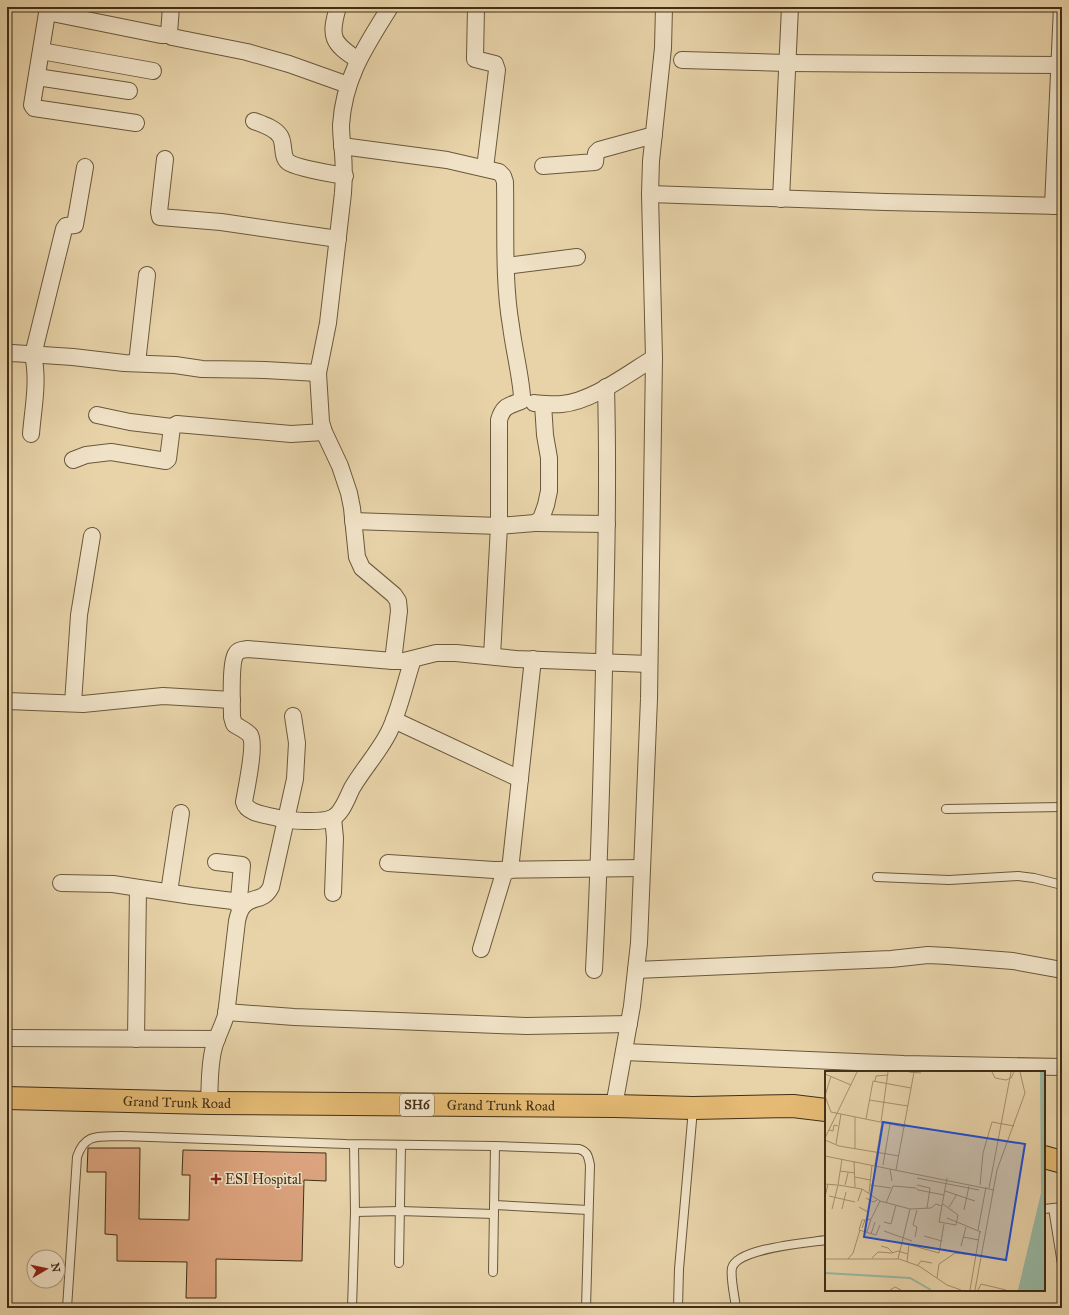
<svg xmlns="http://www.w3.org/2000/svg" width="1069" height="1315" font-family="'IM FELL Great Primer',serif">
<rect width="100%" height="100%" fill="#e8d3a9"/>
<filter id="stains"><feTurbulence type="fractalNoise" baseFrequency=".005" numOctaves="4"/><feColorMatrix values="0 0 0 0 .2 0 0 0 0 .09 0 0 0 0 .02 0 0 0 .5 -.17"/></filter>
<radialGradient id="worn" r=".72"><stop offset=".6" stop-color="#630" stop-opacity="0"/><stop offset="1" stop-color="#630" stop-opacity=".3"/></radialGradient>
<polygon fill="#dca47e" stroke="#402f16" points="88,1148 140,1148 139,1219 189,1220 190,1175 182,1175 183,1150 326,1153 326,1181 304,1180 302,1261 216,1259 216,1298 186,1298 187,1262 117,1261 117,1235 105,1234 106,1172 87,1172"/>
<g fill="none" stroke-linecap="round" stroke-linejoin="round">
<g stroke="#6a583b" stroke-width="10">
<g id="service">
<polyline points="946,809 1062,807"/>
<polyline points="877,877 949,880 1018,876 1034,878 1062,885"/>
<polyline points="494,1205 588,1210"/>
<polyline points="1053,1208 1062,1264"/>
<polyline points="1044,1209 1062,1207"/>
<polyline points="355,1212 400,1211 494,1214"/>
<polyline points="399,1263 401,1145"/>
<polyline points="493,1272 495,1146"/>
<path d="M67,1308l10,-151c8,-25 23,-20 45,-21l224,8 149,2 84,3c9,3 9,7 11,16l-4,143"/>
<polyline points="352,1308 355,1212 354,1145"/>
<polyline points="678,1308 679,1269 693,1109"/>
<path d="M736,1308c-1,-10 -6,-31 -4,-40 5,-20 75,-25 94,-28"/>
</g>
</g>
<g stroke="#6a583b" stroke-width="18">
<g id="minor">
<polyline points="48,7 32,105 34,108 136,123"/>
<polyline points="171,7 169,33 172,37 247,52 289,64 348,85"/>
<path d="M338,7c-9,30 -6,36 20,53"/>
<path d="M390,7c-24,39 -46,70 -49,118 0,9 1,18 2,28 1,13 1,26 0,40l-15,130 -10,50 3,49 3,10 16,34 9,27 3,15 5,49 5,11 32,27 4,6 1,10 -6,50"/>
<polyline points="476,7 475,59 495,64 497,70 485,168"/>
<polyline points="47,12 161,35 170,35"/>
<polyline points="41,51 153,71"/>
<polyline points="682,60 787,63 1060,65"/>
<polyline points="37,77 129,91"/>
<path d="M254,121c8,3 21,7 26,15 5,7 1,20 8,26 8,6 45,12 57,14"/>
<path d="M342,146l105,14 52,12 4,4 2,6c1,46 -2,98 6,144 3,24 9,46 11,70l-1,5c-13,5 -18,5 -22,19v106l-7,130"/>
<polyline points="165,159 159,212 160,217 221,222 338,239"/>
<polyline points="543,166 595,162 596,153 599,150 654,135"/>
<polyline points="650,194 885,202 1062,206"/>
<polyline points="781,199 790,7"/>
<polyline points="1053,206 1062,7"/>
<polyline points="506,266 577,257"/>
<polyline points="7,355 12,353 73,357 124,363 175,365 202,369 265,370 318,373"/>
<polyline points="137,363 147,275"/>
<path d="M534,403c10,1 19,2 28,1 31,-3 65,-30 92,-46"/>
<polyline points="97,415 130,422 172,427"/>
<path d="M31,434c2,-26 8,-53 2,-79l31,-126 2,-3 9,-1 10,-58"/>
<polyline points="73,460 86,455 111,452 166,461 168,459 172,427 177,424 291,434 324,432"/>
<polyline points="353,521 499,526 535,523 541,519 546,505 549,491 549,458 545,435 543,404"/>
<polyline points="535,523 607,524"/>
<path d="M413,659c-8,24 -13,50 -24,73 -10,20 -26,37 -37,56 -5,10 -10,26 -20,30 -10,5 -44,3 -54,0 -11,-3 -31,-4 -34,-16 2,-12 12,-58 6,-67 -3,-4 -12,-8 -16,-11l-2,-7c0,-12 -2,-55 4,-63 2,-4 6,-4 11,-5l146,12h11l32,-8h20l60,6 133,5"/>
<polyline points="7,701 83,704 163,696 232,700"/>
<polyline points="73,703 79,615 92,536"/>
<polyline points="394,720 520,779"/>
<polyline points="216,862 242,865 239,899 245,904"/>
<polyline points="388,863 494,870 642,868"/>
<polyline points="61,883 113,884 192,896 233,901 242,907"/>
<polyline points="169,892 181,813"/>
<polyline points="333,893 335,838 333,818"/>
<polyline points="481,949 504,873 510,870 533,659"/>
<path d="M594,970c6,-118 9,-237 11,-356 2,-76 3,-151 1,-227"/>
<polyline points="636,970 891,959 928,955 948,956 1013,961 1062,970"/>
<polyline points="226,1012 294,1017 526,1026 629,1024"/>
<polyline points="7,1038 217,1039"/>
<polyline points="136,1039 138,888"/>
<polyline points="624,1052 904,1064 1062,1067"/>
<path d="M209,1103c1,-18 0,-38 5,-56 3,-11 9,-21 12,-32l11,-94c1,-5 3,-11 6,-15 9,-11 20,-3 28,-19l24,-108 2,-36 -4,-27"/>
<polyline points="614,1106 632,1006 639,943 649,699 654,358 650,194 651,161 663,48 664,7"/>
</g>
</g>
<g stroke="#402f16" stroke-width="24">
<g id="primary">
<path id="s1" d="M7,1098l202,5 405,3 79,2 100,-2 33,4"/>
<polyline points="1044,1157 1062,1162"/>
</g>
</g>
<use href="#service" stroke="#f0e2c7" stroke-width="8"/>
<use href="#minor" stroke="#f0e2c7" stroke-width="16"/>
<use href="#primary" stroke="#e4ba74" stroke-width="22"/>
</g>
<path fill="#8f2418" stroke="#f0e2c7" stroke-width="1.5" d="M214 1173h4v4h4v4h-4v4h-4v-4h-4v-4h4z"/>
<g text-anchor="middle" dominant-baseline="central" stroke-width="3" stroke-linejoin="round" paint-order="stroke">
<rect fill="#f0e2c7" stroke="#75654b" stroke-width="1" x="400" y="1094" width="34" height="22" rx="3"/>
<g font-size="13" font-weight="bold" fill="#402f16">
<text x="417" y="1105">SH6</text>
</g>
<g font-size="14" fill="#402f16" stroke="#f0e2c7">
<text stroke="none"><textPath href="#s1" startOffset="170">Grand Trunk Road</textPath></text>
<text stroke="none"><textPath href="#s1" startOffset="494">Grand Trunk Road</textPath></text>
</g>
<g font-size="14" fill="#402f16" stroke="#f0e2c7" text-anchor="start">
<text x="225" y="1179">ESI Hospital</text>
</g>
</g>
<g transform="translate(825 1071)">
<rect width="220" height="220" fill="#e8d3a9"/>
<path d="M215,1h5v218h-27l23,-97z" fill="#98b9a4"/>
<path fill="none" stroke="#98b9a4" stroke-width="2" d="M0,202l85,5 21,12"/>
<path fill="none" stroke="#a5916e" stroke-width="1" d="M84,1l12,1M167,1l3,6 11,2 5,-2 3,-6M0,3l26,11M6,5l-6,20 6,16 74,15M50,10l1,-5 12,-1M44,29l39,6M30,46v32M41,48l7,-38 38,7M56,51l7,-50M4,59l4,1 1,-6 4,1M0,67l32,-66M0,69l14,6 60,10M11,73l5,-30M0,85l169,34M17,88l-4,26 24,4 18,12 30,8 21,-1 5,-4 6,2M29,90l1,26M50,94l7,-43M58,94l7,-41M65,98l2,12M71,99l18,-98M15,100l15,2M30,106l15,3M92,107l62,12M0,113l12,1M20,114l3,-12M45,114l21,3M92,114l13,3 -3,20M155,114l3,-32 9,-31 22,4M164,117l22,-116M120,120l30,10M44,122l3,-28M4,125l26,6M0,126l3,-13M41,127l7,4 4,-2M33,130l4,-12M61,132l7,-17 23,2 2,2 26,5M118,133l15,11 -2,10 -17,-3 8,-44M34,136l9,5 -1,7M124,136l8,-13M7,138l6,-24M17,138l4,-17M139,139l5,-24M122,147l34,14M40,149h-3l-3,10 17,5 4,-10M59,151l7,2 5,-19M37,157l3,-8 6,-1 9,-18M153,159l8,-43M59,160l28,10M42,161l4,-13M46,163l4,-12M99,165l18,5M90,166l2,-10 -4,-2 4,-15M138,166l16,3M78,172l36,10 5,-29M56,175l7,2 5,5M136,175l5,-19M47,187l6,-6 14,1 6,-2 10,3M0,188h74l20,7 28,19 14,5M23,188l5,-6 7,-23M73,188l12,-50M82,191l2,-18M92,195l4,-5 11,2M112,207l2,-14 16,-11 28,3M65,219l5,-3 6,3M145,219l10,-59M150,219l22,-120 28,-77 -5,-21M153,219l3,-6 25,6"/>
<path fill="#1d4ed8" fill-opacity="0.15" stroke="#1d4ed8" stroke-width="2" d="M58,51l142,22 -19,116 -142,-23z"/>
<rect width="220" height="220" fill="none" stroke="#402f16" stroke-width="2"/>
</g>
<rect width="1069" height="1315" fill="none" stroke="#e8d3a9" stroke-width="24"/>
<rect x="8" y="8" width="1053" height="1299" fill="none" stroke="#402f16" stroke-width="2"/>
<rect x="12" y="12" width="1045" height="1291" fill="none" stroke="#402f16"/>
<g transform="translate(46 1269) rotate(81)"><circle r="19" fill="#f0e2c7" stroke="#aa9a80"/>
<path d="M0-3L7 15L0 10L-7 15Z" fill="#8f2418"/>
<text y="-6" font-size="11" font-weight="bold" text-anchor="middle" fill="#402f16">N</text>
</g>
<rect width="100%" height="100%" filter="url(#stains)"/>
<rect width="100%" height="100%" fill="url(#worn)"/>
</svg>
